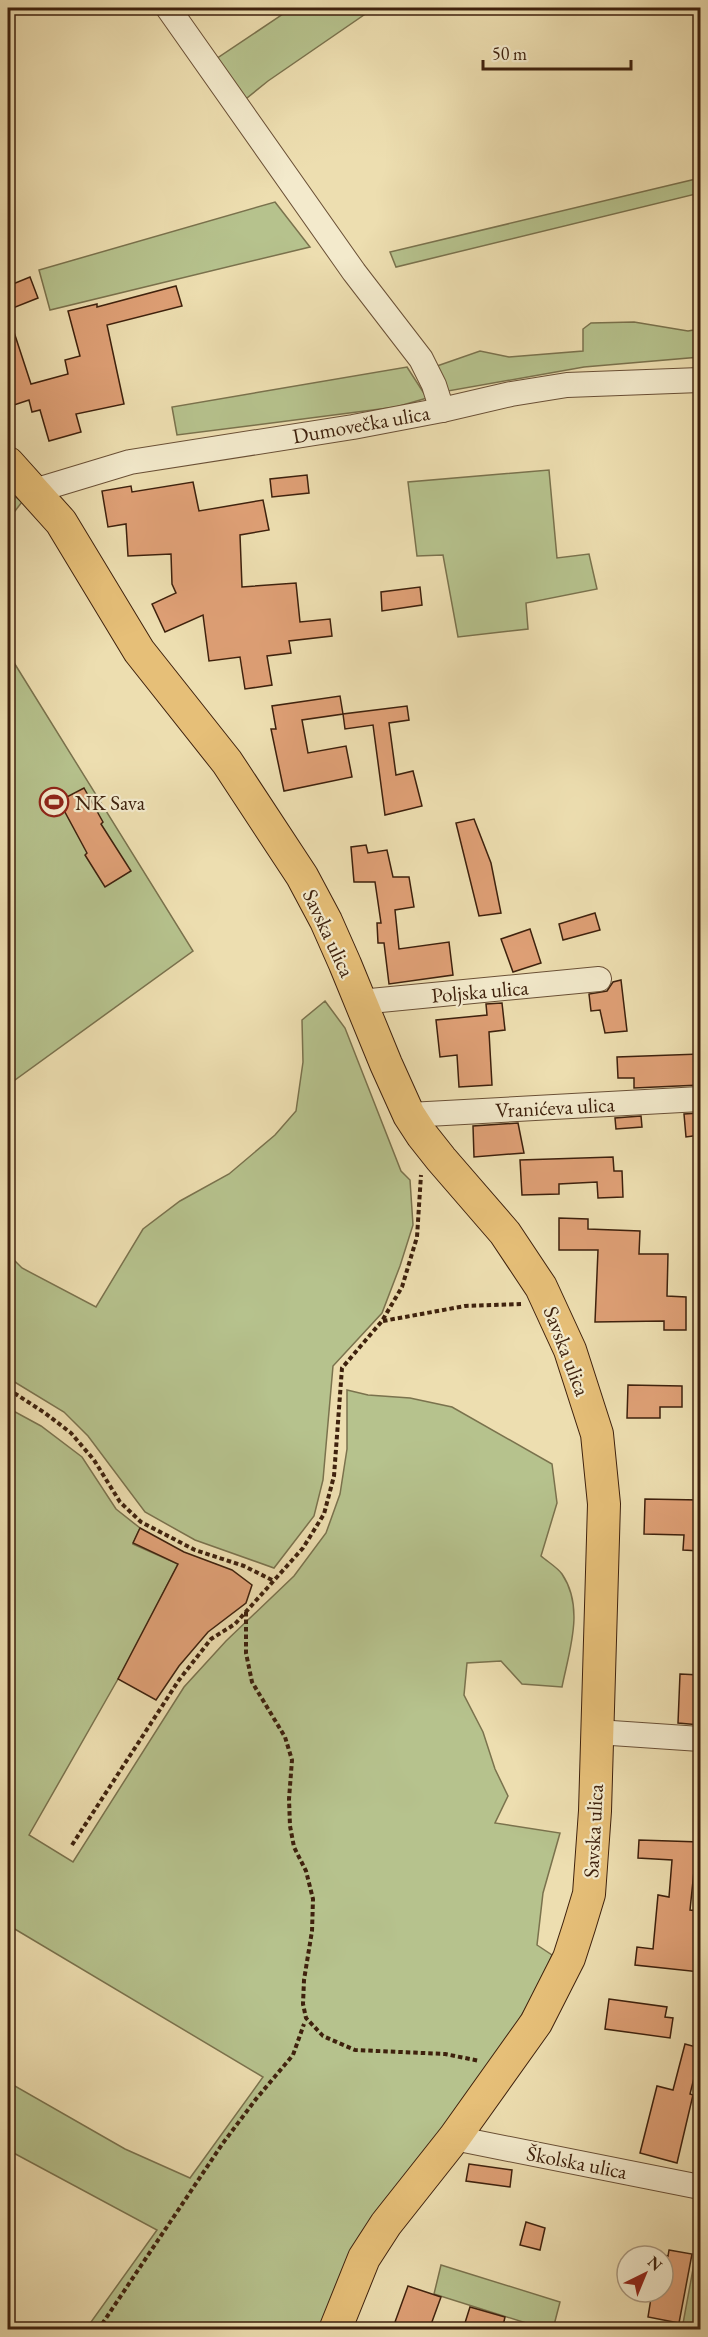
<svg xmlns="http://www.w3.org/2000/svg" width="708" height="2337" font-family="'EB Garamond',serif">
<rect width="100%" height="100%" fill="#eddeb0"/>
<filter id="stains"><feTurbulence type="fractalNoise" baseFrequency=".00333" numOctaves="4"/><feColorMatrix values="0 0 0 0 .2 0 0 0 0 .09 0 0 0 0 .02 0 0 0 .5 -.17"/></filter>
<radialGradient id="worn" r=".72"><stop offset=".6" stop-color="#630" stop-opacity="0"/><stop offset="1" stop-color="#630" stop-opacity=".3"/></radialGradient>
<g fill="#b6c28d" stroke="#7a724d" stroke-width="1.5">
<polygon points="292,8 374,8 268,81 242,102 213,61"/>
<polygon points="700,178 700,193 396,267 390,252"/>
<polygon points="275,202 310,247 50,310 39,270"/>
<polygon points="634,322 688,331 700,329 700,357 584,367 448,391 437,366 480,351 509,357 583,351 583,329 591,323"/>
<polygon points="407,367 427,398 396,407 177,435 172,407"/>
<polygon points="549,470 557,558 589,554 597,589 526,603 528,629 458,637 443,555 417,556 408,482"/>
<polygon points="8,491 22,502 8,520"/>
<polygon points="8,653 193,951 8,1085"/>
<polygon points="325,1001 345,1028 401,1171 410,1180 413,1225 400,1266 382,1313 333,1366 323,1480 314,1516 274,1568 195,1540 145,1512 88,1436 64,1412 8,1378 8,1254 22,1268 96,1307 143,1229 180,1201 229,1174 275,1135 296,1111 303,1062 302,1020"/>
<path d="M347,1390l21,5 42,3 42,9 100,57 5,39 -16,53c7,6 17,12 21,18 23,34 7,77 0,113l-40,-3 -21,-23 -34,2 -3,32 19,37 12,37 13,27 -13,27 65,10 -17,60 -6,52 15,10 -9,23 -20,35 -199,316h-238l71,-99 -149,-80v-68l117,67 65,29 73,-101 -255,-152v-517l33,18 41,31 34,52 24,19 -7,16 45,20 -48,94 -101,177 44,27 111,-175 42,-46 68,-65 32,-43 14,-39 7,-45z"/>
<polygon points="700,2231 700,2329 682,2329"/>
<polygon points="441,2265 560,2302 553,2329 545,2329 434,2294"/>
</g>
<g fill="#dfa076" stroke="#3e210d" stroke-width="1.5">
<polygon points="30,277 38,298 8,310 8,286"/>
<polygon points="176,286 182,306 107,325 124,404 76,414 81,432 49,441 40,410 32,412 29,400 8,407 8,323 11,323 31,384 68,374 65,360 80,356 68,311 97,304 97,307"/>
<polygon points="307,475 309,493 272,497 270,479"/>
<polygon points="193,482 199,511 263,500 269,530 240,535 242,587 296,583 300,622 330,619 332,636 289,641 291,653 267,656 272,685 245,689 240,657 209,661 203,615 165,632 152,604 176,593 172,584 171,554 128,556 126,524 108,527 102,491 131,486 132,492"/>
<polygon points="420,587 422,605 382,611 381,592"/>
<polygon points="340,696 343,714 302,720 308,753 346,746 352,777 284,791 271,729 276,729 272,706"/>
<polygon points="407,706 409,720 389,723 396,775 413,771 422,806 385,815 373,725 345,729 343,714"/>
<polygon points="84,788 103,822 101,824 131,871 105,887 85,855 87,853 59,801"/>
<polygon points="474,819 491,863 501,913 479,916 456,823"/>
<polygon points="366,845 368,853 387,850 393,877 409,877 414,907 395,910 399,949 449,942 453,975 389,984 384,943 378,943 377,923 381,923 375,882 354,882 351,847"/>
<polygon points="595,913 600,930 563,940 559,924"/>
<polygon points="530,929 541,963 513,972 501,939"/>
<polygon points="621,980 627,1031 605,1033 600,1010 591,1011 589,994 607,991 613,982"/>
<polygon points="502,1003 505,1030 489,1032 492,1085 459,1087 457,1055 440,1057 436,1020 487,1015 486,1004"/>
<polygon points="700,1054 700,1085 634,1088 634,1078 618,1078 617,1057"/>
<polygon points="700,1113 700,1135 686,1137 684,1114"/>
<polygon points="641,1116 642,1127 616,1129 615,1118"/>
<polygon points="518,1123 524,1153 474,1157 473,1126"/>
<polygon points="613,1157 614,1171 622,1171 623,1197 598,1198 597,1182 559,1184 559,1194 522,1195 520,1160"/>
<polygon points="559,1218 588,1219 588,1229 640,1231 639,1254 668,1254 667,1296 686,1297 686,1330 664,1330 664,1321 595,1322 598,1250 559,1250"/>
<polygon points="628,1385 682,1386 682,1407 660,1407 660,1418 627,1418"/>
<polygon points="645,1499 700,1500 700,1551 683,1550 684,1535 644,1534"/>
<polygon points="140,1528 184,1552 232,1570 252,1585 246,1603 208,1632 179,1666 156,1700 118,1679 178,1564 133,1543"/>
<polygon points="680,1674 700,1675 700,1725 678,1723"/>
<polygon points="639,1840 700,1842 700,1871 694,1871 690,1910 700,1911 700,1972 635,1965 637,1947 653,1949 658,1895 669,1897 672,1860 638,1858"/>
<polygon points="609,1999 667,2007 665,2017 673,2018 670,2038 605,2029"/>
<polygon points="685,2044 700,2048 700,2054 690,2094 693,2095 677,2163 640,2153 657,2086 673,2090"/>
<polygon points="469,2164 512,2170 510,2187 466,2181"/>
<polygon points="526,2222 545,2228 540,2250 520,2245"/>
<polygon points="669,2250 692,2254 679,2323 648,2317 652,2292 663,2292 663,2255 668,2256"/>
<polygon points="408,2286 441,2297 429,2330 416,2330 395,2322"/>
<polygon points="470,2307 505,2317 502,2330 476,2330 464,2326"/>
</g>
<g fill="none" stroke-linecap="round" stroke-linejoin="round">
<g stroke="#6a5036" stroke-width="26">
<g id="minor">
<polyline points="168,8 354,272 421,359 434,385 442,410"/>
<polyline points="34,491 130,462 353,427 442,410 511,394 567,385 700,380"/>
<polyline points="360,1002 599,979"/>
<polyline points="409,1115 700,1099"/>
<polyline points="597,1732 700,1739"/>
<polyline points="454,2138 700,2187"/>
</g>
</g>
<g stroke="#3e210d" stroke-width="34">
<polyline id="major" points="8,463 61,522 139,651 227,762 302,876 326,921 345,964 386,1064 409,1115 422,1135 441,1159 505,1233 541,1287 570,1350 597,1434 604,1504 595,1811 589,1894 579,1927 569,1958 536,2023 454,2138 386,2224 364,2258 335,2330"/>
</g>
<g stroke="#3e210d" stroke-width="4" stroke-dasharray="4.5 3" stroke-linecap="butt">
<polyline points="383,1321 465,1306 521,1304"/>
<polyline points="8,1389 45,1413 71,1433 94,1460 120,1502 141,1522 195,1550 244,1566 274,1581"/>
<polyline points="246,1612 246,1653 252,1682 285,1737 292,1760 289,1799 290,1826 294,1847 306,1871 313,1899 312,1931 304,1980 303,2004 306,2018 323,2036 355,2050 445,2054 480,2061"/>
<polyline points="72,1845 179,1680 211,1639 235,1624 303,1548 324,1514 334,1476 342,1368 382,1321 402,1287 417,1237 421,1175"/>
<polyline points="98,2330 223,2143 256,2099 293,2055 304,2024"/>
</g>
<use href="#minor" stroke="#f3eacc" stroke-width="24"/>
<use href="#major" stroke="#e6bf78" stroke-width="32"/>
</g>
<defs>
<g id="stadium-ring" transform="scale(1.5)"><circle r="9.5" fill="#f3eacc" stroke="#8f2418" stroke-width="1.5"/><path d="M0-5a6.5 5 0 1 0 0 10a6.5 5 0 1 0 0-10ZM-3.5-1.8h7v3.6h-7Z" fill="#8f2418"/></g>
</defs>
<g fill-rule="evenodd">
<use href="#stadium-ring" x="54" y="802"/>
</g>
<g text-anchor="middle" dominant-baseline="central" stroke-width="4.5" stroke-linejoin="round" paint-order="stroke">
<g font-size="21" fill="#3e210d" stroke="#f3eacc">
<text transform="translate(361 424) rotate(-10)">Dumovečka ulica</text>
<text transform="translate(329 933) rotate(65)">Savska ulica</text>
<text transform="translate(480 991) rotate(-5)">Poljska ulica</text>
<text transform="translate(555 1107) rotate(-3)">Vranićeva ulica</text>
<text transform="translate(567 1351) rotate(69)">Savska ulica</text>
<text transform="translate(593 1831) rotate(-87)">Savska ulica</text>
<text transform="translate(577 2162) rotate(11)">Školska ulica</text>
</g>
<g font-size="21" fill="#3e210d" stroke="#f3eacc" text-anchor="start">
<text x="75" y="802">NK Sava</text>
</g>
</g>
<rect width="708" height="2337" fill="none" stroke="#eddeb0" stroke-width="30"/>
<rect x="9" y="9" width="690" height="2319" fill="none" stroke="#3e210d" stroke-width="3"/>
<rect x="15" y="15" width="678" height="2307" fill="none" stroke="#3e210d" stroke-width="1.5"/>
<g transform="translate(645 2274) rotate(43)"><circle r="28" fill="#f3eacc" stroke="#ab9a80" stroke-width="1.5"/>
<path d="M0-4.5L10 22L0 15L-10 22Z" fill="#8f2418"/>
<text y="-9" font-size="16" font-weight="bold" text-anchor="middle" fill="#3e210d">N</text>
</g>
<path d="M483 60v9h148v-9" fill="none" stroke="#3e210d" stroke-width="3"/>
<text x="492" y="60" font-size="18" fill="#3e210d" stroke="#f3eacc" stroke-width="4.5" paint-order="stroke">50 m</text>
<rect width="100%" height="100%" filter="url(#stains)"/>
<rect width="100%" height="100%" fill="url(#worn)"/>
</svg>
